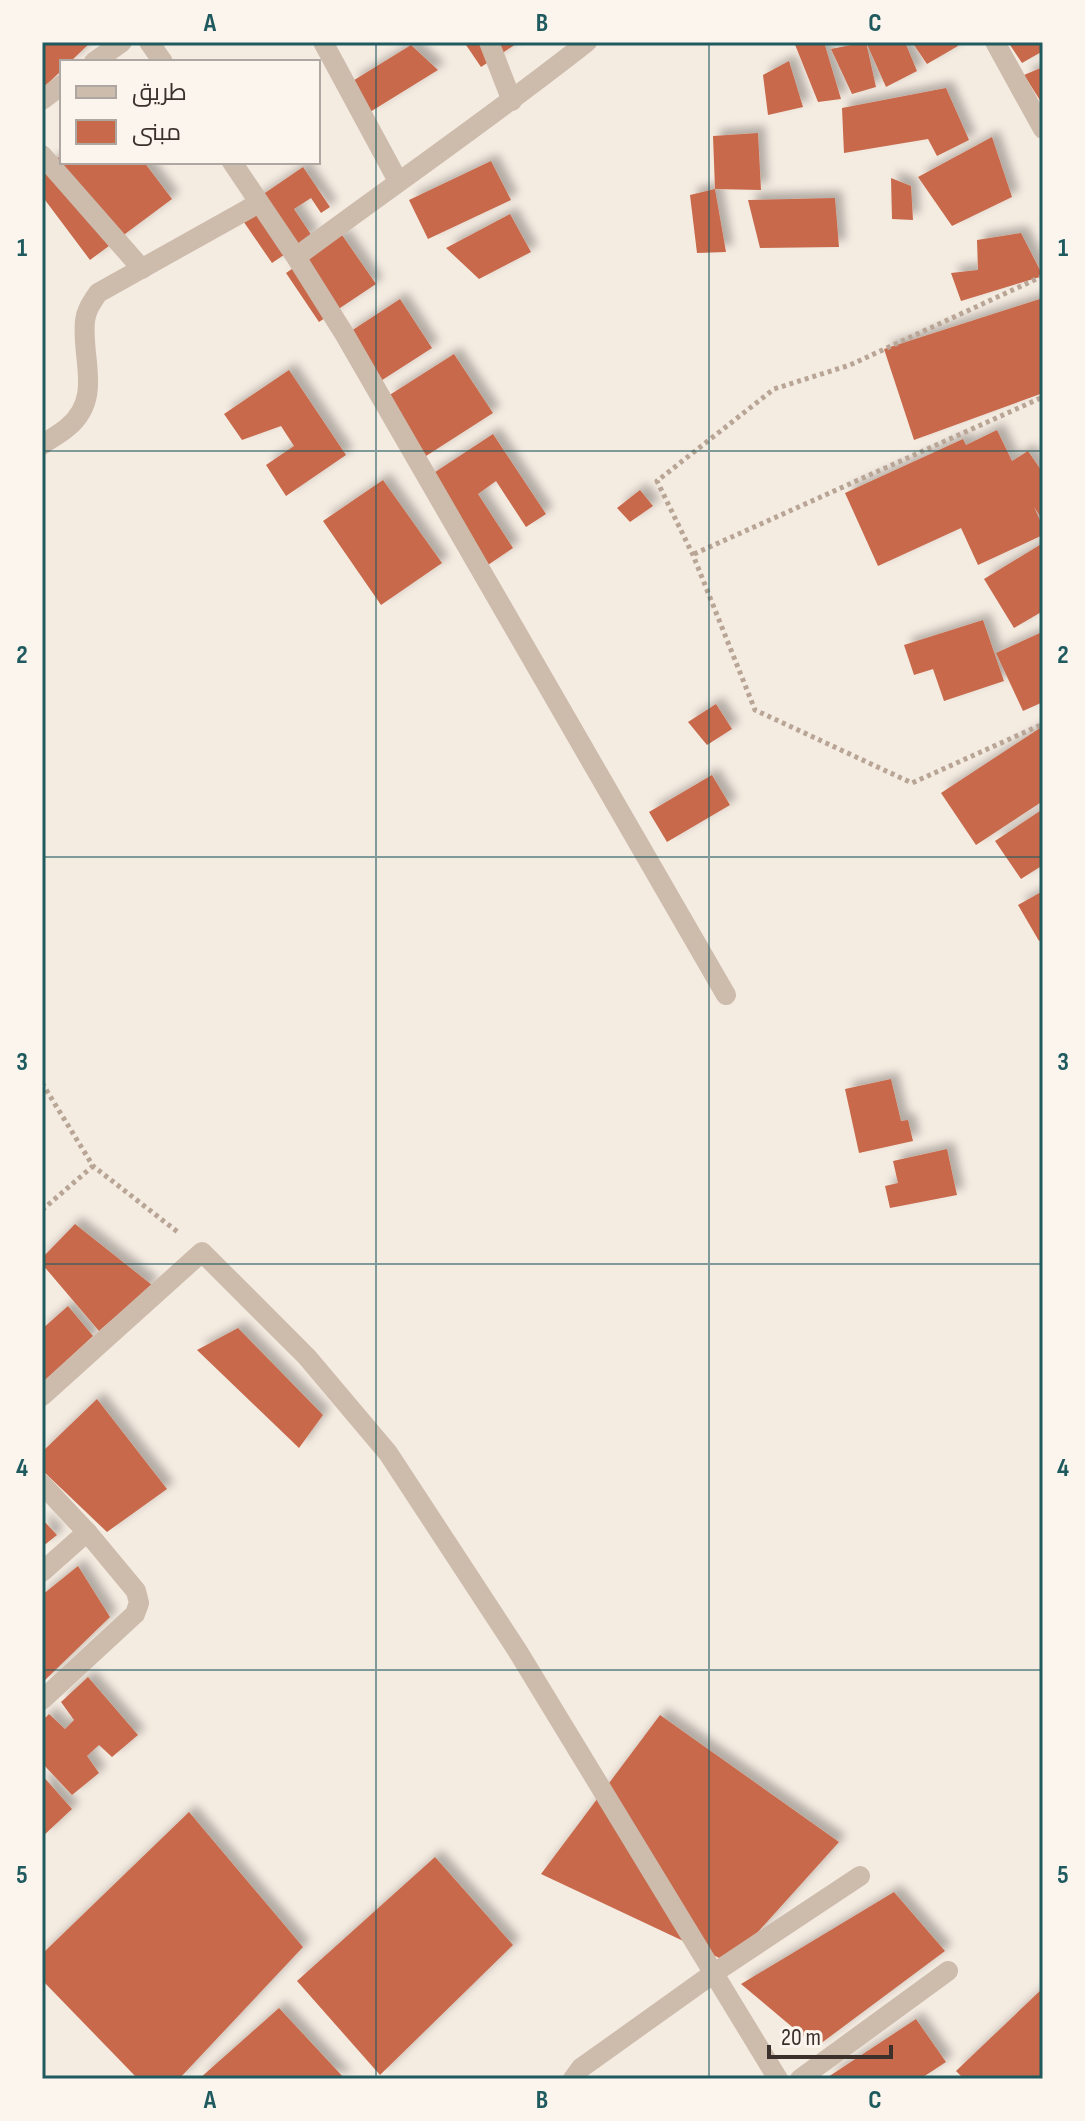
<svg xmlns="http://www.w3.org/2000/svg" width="1085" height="2121" font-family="'Sofia Sans Condensed',Cairo,sans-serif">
<defs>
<filter id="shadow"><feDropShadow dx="7" dy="-7" stdDeviation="4" flood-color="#0004"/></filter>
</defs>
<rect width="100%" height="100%" fill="#f4ebe1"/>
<g fill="#c8694b" filter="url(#shadow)">
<polygon points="42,42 91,42 70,62 62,62 62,70 42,89"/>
<polygon points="464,42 519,42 481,67"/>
<polygon points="794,42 824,42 841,99 818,102"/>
<polygon points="866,42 905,42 917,71 886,87"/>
<polygon points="866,42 876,87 852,94 831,49"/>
<polygon points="912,42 956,42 958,46 927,64"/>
<polygon points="1008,42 1043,42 1043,51 1022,63"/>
<polygon points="411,45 438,70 370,112 351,82"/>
<polygon points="789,61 803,107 768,115 763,75"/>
<polygon points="1043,67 1043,105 1024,75"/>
<polygon points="946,88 969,140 937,156 928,139 844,153 842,108"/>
<polygon points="758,133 761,190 715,189 713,136"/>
<polygon points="992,137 1012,197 952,226 918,177"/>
<polygon points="62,155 62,162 144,162 172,199 90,260 42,196 42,170"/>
<polygon points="491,161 511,200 428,239 409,200"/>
<polygon points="303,167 330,207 321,213 311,198 294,209 312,236 272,263 237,212"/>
<polygon points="891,178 911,186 913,220 892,219"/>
<polygon points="715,189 726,252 697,253 690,195"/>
<polygon points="835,198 839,247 760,248 748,200"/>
<polygon points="510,214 531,252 479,279 446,248"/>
<polygon points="1021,233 1043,276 961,301 951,273 978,270 977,240"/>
<polygon points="342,235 376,284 319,322 286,273"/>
<polygon points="1043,298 1043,393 914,440 884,349"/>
<polygon points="400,299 432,348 376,384 345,335"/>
<polygon points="454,354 493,413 426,456 388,396"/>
<polygon points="289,370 346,455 286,496 266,465 294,446 281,426 242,440 224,414"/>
<polygon points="997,430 1012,461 1028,451 1043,473 1043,514 1040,516 1034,507 1043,527 1043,535 978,565 961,528 878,566 845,493 963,439 966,445"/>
<polygon points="493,434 546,514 526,527 496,481 478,494 513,548 485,567 426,478"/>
<polygon points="383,480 442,563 381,605 323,521"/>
<polygon points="640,490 653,506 630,522 617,508"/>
<polygon points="1043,543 1043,611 1014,628 984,579"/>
<polygon points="983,620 1004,681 944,701 933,669 914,675 904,645"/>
<polygon points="1040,633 1043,640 1043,702 1023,711 996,653"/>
<polygon points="716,704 732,729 707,745 688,722"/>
<polygon points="1040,728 1043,732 1043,801 976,845 941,793"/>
<polygon points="712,775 730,805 667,842 649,812"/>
<polygon points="1043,809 1043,865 1021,879 995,841"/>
<polygon points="1043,891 1043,939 1039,941 1018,905"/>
<polygon points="891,1079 901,1121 908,1120 913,1141 859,1153 845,1089"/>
<polygon points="947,1149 957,1195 890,1208 885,1186 898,1183 893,1161"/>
<polygon points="75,1224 152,1285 99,1331 42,1264 42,1258"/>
<polygon points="68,1306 93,1336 42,1383 42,1329"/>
<polygon points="238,1328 323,1415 299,1448 197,1350"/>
<polygon points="97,1399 167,1489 107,1532 42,1470 42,1452"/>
<polygon points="42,1519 57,1535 42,1547"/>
<polygon points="78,1566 110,1617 42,1683 42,1595"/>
<polygon points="88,1677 138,1735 112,1757 99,1745 87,1756 99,1773 72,1795 42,1763 42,1721 49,1714 65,1729 74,1720 61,1702"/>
<polygon points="660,1715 839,1842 730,1963 541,1874"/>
<polygon points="42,1775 72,1809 42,1837"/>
<polygon points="189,1812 303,1947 179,2079 138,2079 42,1980 42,1954"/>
<polygon points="435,1857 513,1945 380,2075 297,1981"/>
<polygon points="894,1892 945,1951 816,2047 741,1984"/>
<polygon points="1043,1988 1043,2079 964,2079 956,2071"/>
<polygon points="279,2008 345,2079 199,2079"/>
<polygon points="916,2019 946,2062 920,2079 825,2079"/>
</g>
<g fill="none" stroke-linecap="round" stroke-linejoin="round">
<g stroke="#b9a596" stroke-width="5" stroke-dasharray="4 4" stroke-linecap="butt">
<polyline points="1043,276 850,365 774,389 657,481 693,555 755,710 912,783 1043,724"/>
<polyline points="694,554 1043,397"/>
<polyline points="42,1083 93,1166 179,1233"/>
<polyline points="42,1210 93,1166"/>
</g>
<g stroke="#cdbbac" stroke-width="20">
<polyline points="149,42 163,62"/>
<polyline points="323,42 398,181"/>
<polyline points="489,42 512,101"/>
<polyline points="995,42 1043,129"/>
<polyline points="94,62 122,42"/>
<polyline points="42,100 62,85"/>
<polyline points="42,155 142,269"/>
<polyline points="232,162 296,257 345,335 726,995"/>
<path d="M296,257c97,-72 196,-140 291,-215"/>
<path d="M42,445c8,-6 18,-11 26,-18 35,-30 13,-68 17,-106 1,-11 7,-19 13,-28l161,-90"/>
<polyline points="42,1396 202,1252 307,1357 388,1453 517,1650 778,2079"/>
<polyline points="42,1484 87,1532 136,1591 139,1603 135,1614 42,1700"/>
<polyline points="42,1572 87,1532"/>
<polyline points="573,2079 581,2068 714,1973 860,1876"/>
<polyline points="800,2079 948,1971"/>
</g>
</g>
<path fill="none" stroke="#1f5a5e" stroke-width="2" stroke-opacity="0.55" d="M376,42v2037M709,42v2037M42,451h1001M42,857h1001M42,1264h1001M42,1670h1001"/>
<rect width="1085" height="2121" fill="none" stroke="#fbf5ee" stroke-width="88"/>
<rect x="60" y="60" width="260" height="104" fill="#fbf5ee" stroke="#aea6a0" stroke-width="2"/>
<rect x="76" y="86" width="40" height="12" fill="#cdbbac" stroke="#aea6a0" stroke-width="2"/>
<text x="132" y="100" font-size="24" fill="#3b302b">طريق</text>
<rect x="76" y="120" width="40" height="24" fill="#c8694b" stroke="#aea6a0" stroke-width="2"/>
<text x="132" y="140" font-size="24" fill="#3b302b">مبنى</text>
<path d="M769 2045v12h122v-12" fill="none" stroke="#3b302b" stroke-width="4"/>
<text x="781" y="2045" font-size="24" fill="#3b302b" stroke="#fbf5ee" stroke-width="6" paint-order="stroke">20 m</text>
<rect x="44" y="44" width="997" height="2033" fill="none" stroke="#1f5a5e" stroke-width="3"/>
<g font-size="26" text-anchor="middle" font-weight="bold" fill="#1f5a5e">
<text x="210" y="31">A</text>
<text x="542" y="31">B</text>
<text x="875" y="31">C</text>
<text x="22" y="256">1</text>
<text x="1063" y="256">1</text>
<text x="22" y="663">2</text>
<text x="1063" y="663">2</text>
<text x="22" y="1070">3</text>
<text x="1063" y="1070">3</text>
<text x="22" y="1476">4</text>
<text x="1063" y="1476">4</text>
<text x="22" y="1883">5</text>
<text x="1063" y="1883">5</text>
<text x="210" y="2108">A</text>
<text x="542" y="2108">B</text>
<text x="875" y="2108">C</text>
</g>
</svg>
